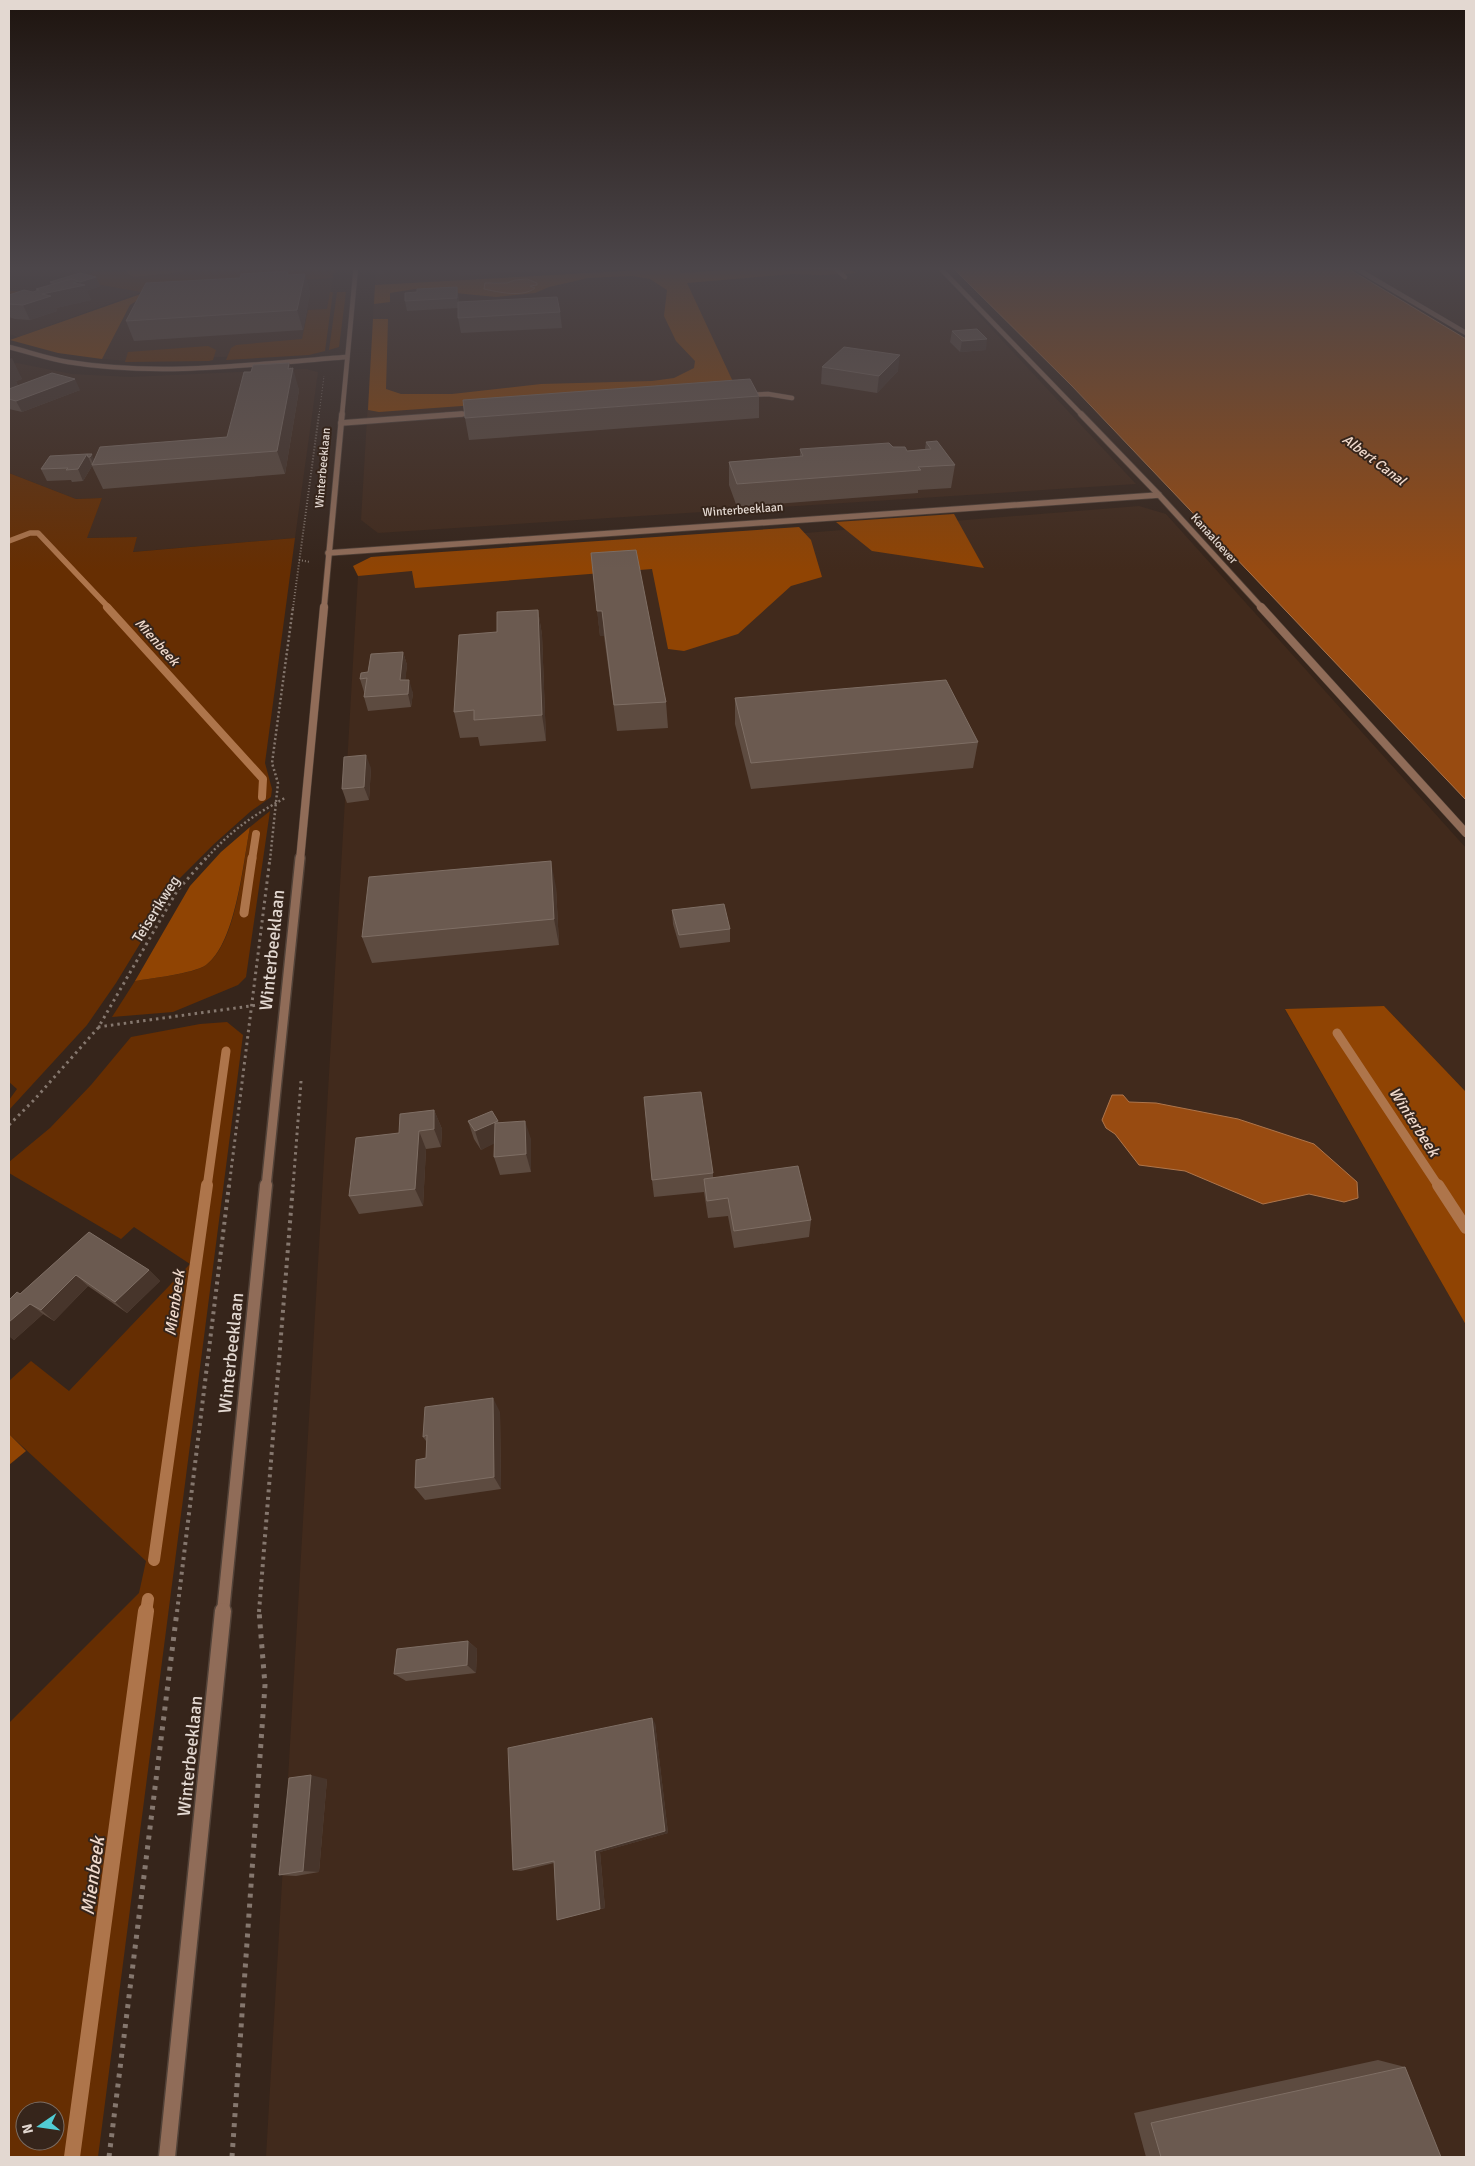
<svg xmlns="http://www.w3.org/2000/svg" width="1475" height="2166" font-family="Signika,sans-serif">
<rect width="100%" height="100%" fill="#36251b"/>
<g fill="#412a1c">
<polygon points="9,266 134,266 126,272 94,271 83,277 9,276"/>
<polygon points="376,266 933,266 1136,484 378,533 361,520"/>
<polygon points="1357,266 1466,266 1466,330"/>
<polygon points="333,278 321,351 269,355 128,361 102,359 130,305 155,289"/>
<polygon points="84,282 141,292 18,337 9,334 9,307"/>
<polygon points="17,363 72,374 130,377 306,369 318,372 295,538 132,552 137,537 86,538 102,498 76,499 9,473 9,365"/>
<polygon points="1139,506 1166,514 1466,848 1466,1092 1384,1006 1285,1010 1466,1325 1466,2157 266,2157 358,576 383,567"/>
</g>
<g fill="#662e02" fill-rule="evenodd">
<polygon points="185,266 337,266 336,273 332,273 333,278 155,289 141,292 84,282 9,307 9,291 40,292 83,277 94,271 126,272 134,277 182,272"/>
<polygon points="330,292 333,292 325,351 309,355 226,360 231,348 236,345 302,339 308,310 327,309"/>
<polygon points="337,292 346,292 339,347 329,350"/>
<polygon points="208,346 216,350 213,360 209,361 125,362 128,352"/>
<polygon points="9,473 76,499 102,498 87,538 137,537 133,552 295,538 265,763 272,789 271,797 251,811 214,844 180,878 116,983 87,1025 9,1110 9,1100 17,1089 9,1082"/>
<path d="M270,811l-24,166 -8,8 -65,27 -61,5 23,-36c17,-3 58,-7 71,-16 31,-22 37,-102 44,-138z"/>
<path d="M227,1022l16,13 -145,1122h-89v-434l130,-130 7,-32 -137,-127v-53l22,-20 38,30 121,-127 -56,-37 -13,12 -112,-66v-11l41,-34 41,-43 40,-48 69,-13zM25,2111h30v30h-30z"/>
</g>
<g fill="#904403" fill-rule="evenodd">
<polygon points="134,266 185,266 183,272 134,277 126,272"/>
<path d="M741,266h97l20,7 -37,2 -29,-1 -105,9 48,103 -356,26 -11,-2 5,-91h15l-2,70 15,5h51l89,-10 111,-3 22,-3 20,-10 1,-7 -19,-20 -12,-25 3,-26 -17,-11 -18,-3 -44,2 -39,9 -14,6 -39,4 -81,-8 -25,4v9l-16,2 1,-19 303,-17 3,5 61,-4zM515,280l22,5 -7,2 1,4 -22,2 -25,-4 9,-7 14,1z"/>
<polygon points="155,289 130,305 102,359 58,353 10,340"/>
<polygon points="954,514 984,568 872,551 836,522"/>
<polygon points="799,527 811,540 822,577 791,586 738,634 684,651 668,649 652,569 415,588 412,571 358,576 353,566 371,557 384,556"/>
<path d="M250,827c-7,36 -14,116 -44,138 -14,9 -54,13 -71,16l55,-95 31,-34z"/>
<polygon points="1384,1006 1466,1092 1466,1325 1285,1009"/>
<polygon points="9,1434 26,1451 9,1465"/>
</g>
<g fill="#984b11" stroke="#ae754b">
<polygon points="951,266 1344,266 1466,339 1466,800 1072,386"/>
<path d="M527,279l10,4v2l-7,1 5,2c-12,10 -37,4 -51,1l1,-6h22l8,-3z"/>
<polygon points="1112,1095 1123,1095 1129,1102 1156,1103 1238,1119 1314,1144 1357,1182 1358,1198 1344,1202 1309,1194 1263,1204 1185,1171 1139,1165 1115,1134 1106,1128 1102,1120"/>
</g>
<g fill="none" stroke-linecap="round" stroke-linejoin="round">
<polyline stroke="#ae754b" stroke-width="4.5" points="785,266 833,267 845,277"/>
<polyline stroke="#ae754b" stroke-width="5.5" points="9,541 30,533 38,533 109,608"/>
<g stroke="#ae754b" stroke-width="8">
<polyline points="107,607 263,779 262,797"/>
<polyline points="252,860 256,834"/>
</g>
<g stroke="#ae754b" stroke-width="9">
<polyline points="244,913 252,858"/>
<polyline points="1337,1033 1439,1187"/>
<polyline points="207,1187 226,1051"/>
</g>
<g stroke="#ae754b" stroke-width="12">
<polyline points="1438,1185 1466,1228"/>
<polyline points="154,1560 207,1185"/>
<polyline points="146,1612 148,1599"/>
</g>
<polyline stroke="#ae754b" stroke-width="16" points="72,2157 146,1611"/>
<g stroke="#524238" stroke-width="5.5">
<g id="service-far1">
<polyline points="1352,266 1466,333"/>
<polyline points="746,395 768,394 792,398"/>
<polyline points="445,415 477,413"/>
</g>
</g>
<g stroke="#524238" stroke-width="7">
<polyline id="service" points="341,423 462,414"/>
</g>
<g stroke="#524238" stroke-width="5.5">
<g id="minor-far5">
<polyline points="938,266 1082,415"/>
<path d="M9,347c20,5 39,12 59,15 92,15 187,2 279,-5"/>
<polyline points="342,415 356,266"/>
</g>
</g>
<g stroke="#524238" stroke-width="7">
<g id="minor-far4">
<polyline points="1081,414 1159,495 1262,608"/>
<polyline points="328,553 1159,495"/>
<polyline points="324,608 342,414"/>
</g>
</g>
<g stroke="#524238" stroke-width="9">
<g id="minor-far3">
<polyline points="1261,607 1466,833"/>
<polyline points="300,860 324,607"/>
</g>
</g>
<g stroke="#524238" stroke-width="12">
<polyline id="minor-far2" points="266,1187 300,858"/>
</g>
<g stroke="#524238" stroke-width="15">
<polyline id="minor-far1" points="223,1612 266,1185"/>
</g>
<g stroke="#524238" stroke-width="19">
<polyline id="minor" points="167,2157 223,1611"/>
</g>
<polyline stroke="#85776e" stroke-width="1" stroke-dasharray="1 2" stroke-linecap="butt" points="319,415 324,376"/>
<g stroke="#85776e" stroke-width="2" stroke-dasharray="1 2" stroke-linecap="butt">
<polyline points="299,560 310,562"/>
<polyline points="293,608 319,414"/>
</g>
<g stroke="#85776e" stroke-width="2.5" stroke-dasharray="2 2.5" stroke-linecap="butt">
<path d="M205,860c25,-29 47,-44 80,-62"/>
<polyline points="270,860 278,783 272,763 293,607"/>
</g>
<g stroke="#85776e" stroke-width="3" stroke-dasharray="2.5 4" stroke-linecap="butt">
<polyline points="98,1027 265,1004"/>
<polyline points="9,1125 34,1100 98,1028 177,891 206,858"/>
<polyline points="229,1187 270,858"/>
<polyline points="293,1187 301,1081"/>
</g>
<g stroke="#85776e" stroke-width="4" stroke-dasharray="3 4.5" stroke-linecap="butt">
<polyline points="177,1612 229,1185"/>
<polyline points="259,1612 293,1185"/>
</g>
<g stroke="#85776e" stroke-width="5" stroke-dasharray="4 6" stroke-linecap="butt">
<polyline points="109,2157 177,1611"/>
<polyline points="232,2157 265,1685 259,1611"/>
</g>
<use href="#service-far1" stroke="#906c58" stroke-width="4.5"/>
<use href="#service" stroke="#906c58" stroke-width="5.5"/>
<use href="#minor-far5" stroke="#906c58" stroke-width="4.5"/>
<use href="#minor-far4" stroke="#906c58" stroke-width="5.5"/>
<use href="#minor-far3" stroke="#906c58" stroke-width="8"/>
<use href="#minor-far2" stroke="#906c58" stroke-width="9"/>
<use href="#minor-far1" stroke="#906c58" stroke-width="12"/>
<use href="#minor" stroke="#906c58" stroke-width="16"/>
</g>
<g fill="#5d4b40">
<polygon points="378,266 409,266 409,268 387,269 386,267 384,267 384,274 379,274"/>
<polygon points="288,271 288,275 305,274 310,293 303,330 134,341 126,321 240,278"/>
<polygon points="96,277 100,286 87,291 91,300 56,308 57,311 30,320 15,319 9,317 9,295 33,292 36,291 36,289 51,285 50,282"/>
<polygon points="457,287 459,302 560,312 562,328 461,333 458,318 458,308 407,311 405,301 417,292"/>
<polygon points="952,331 986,350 960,352 950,342"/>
<polygon points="9,357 22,379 16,381 18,386 80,390 22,412 9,409"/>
<polygon points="289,363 299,390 285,474 103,489 92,466 83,481 72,482 71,480 47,481 41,469 87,454 94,460 227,437 251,372"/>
<polygon points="822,367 898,371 877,393 821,384"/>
<polygon points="759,396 759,418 469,440 465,418"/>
<polygon points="926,442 955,465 951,488 918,490 918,493 737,507 729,485 729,462 800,457 800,449 893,447 907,451 925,449"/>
<polygon points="591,553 666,702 668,728 617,731 604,636 600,636"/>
<polygon points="538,610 542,635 546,741 480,746 478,737 460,738 454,712 497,632"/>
<polygon points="403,652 407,665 405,680 413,693 411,707 368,711 364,697 365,692 364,692 360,679 368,672"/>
<polygon points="735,698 978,742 973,768 751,789 735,724"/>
<polygon points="371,768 369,800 347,803 342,789"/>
<polygon points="556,887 559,945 372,963 362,937"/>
<polygon points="672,910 730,929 730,942 680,948 673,924"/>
<polygon points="434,1110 442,1129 441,1147 426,1149 423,1206 359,1214 349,1196 399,1133"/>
<polygon points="468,1121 498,1121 499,1123 531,1139 531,1172 500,1175 494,1157 494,1143 481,1150 474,1139"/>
<polygon points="713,1173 713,1177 811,1220 809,1237 734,1248 728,1216 708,1218 704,1192 654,1197 652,1180"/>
<polygon points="89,1232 149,1270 160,1281 127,1313 88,1286 54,1321 43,1314 14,1340 9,1336 9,1300 20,1294"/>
<polygon points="500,1412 501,1489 425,1500 415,1488 426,1458 426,1441 423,1437"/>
<polygon points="468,1641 477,1649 476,1673 406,1681 394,1674"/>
<polygon points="655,1723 668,1833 600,1852 605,1908 557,1920 554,1863 521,1871 513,1870"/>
<polygon points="327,1779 319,1872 296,1876 279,1875"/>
<polygon points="1378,2060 1405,2067 1441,2157 1146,2157 1134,2113"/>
</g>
<g fill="#47352b">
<polygon points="383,266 384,266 384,274 379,274 378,269"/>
<polygon points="457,266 615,266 459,276"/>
<polygon points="305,274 310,293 303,330 297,310"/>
<polygon points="96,277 100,286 87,291 91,300 56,308 57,311 30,320 23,305 60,285 79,281 81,286 82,285 80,282"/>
<polygon points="457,287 458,297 459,308 457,298"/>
<polygon points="987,339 986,350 960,352 962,341"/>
<polygon points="900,355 898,371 877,393 879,376"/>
<polygon points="12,358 22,379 16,381 18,386 9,389 9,359"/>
<polygon points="289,363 292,373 293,368 299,390 285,474 277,451"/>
<polygon points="75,379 80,390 22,412 16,401"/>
<polygon points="87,454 92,466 83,481 78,469"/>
<polygon points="92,454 94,460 93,463 90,457"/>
<polygon points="538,610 542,635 546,741 542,715"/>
<polygon points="597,611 602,611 604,636 600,636"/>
<polygon points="403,652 407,665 404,693 400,680"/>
<polygon points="409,680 413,693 411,707 408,694"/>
<polygon points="366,755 371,768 369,800 364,787"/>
<polygon points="551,861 556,887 559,945 554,919"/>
<polygon points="434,1110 442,1129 441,1147 434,1129"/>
<polygon points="498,1121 504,1139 481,1150 475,1131"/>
<polygon points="525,1121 531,1139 531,1172 526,1154"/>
<polygon points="419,1131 426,1149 423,1206 415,1189"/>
<polygon points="149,1270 160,1281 127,1313 115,1302"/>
<polygon points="76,1275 88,1286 54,1321 41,1310"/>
<polygon points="30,1304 43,1314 14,1340 9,1336 9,1322"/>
<polygon points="493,1398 500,1412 501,1489 494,1477"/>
<polygon points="468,1641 477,1649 476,1673 467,1665"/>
<polygon points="652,1718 655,1723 668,1833 600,1852 605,1908 600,1909 595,1851"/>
<polygon points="311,1775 327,1779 319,1872 303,1871"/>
</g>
<g fill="#6b5a50" stroke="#7e6e64">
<rect x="378" y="266" width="5" height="3"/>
<polygon points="288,271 287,275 305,274 297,310 126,321 146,283 240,278 241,274"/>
<polygon points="80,273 96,277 80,282 71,279 56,284 50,282"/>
<polygon points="71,279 79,281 73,283 85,285 42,294 51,296 23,305 9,304 9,295 24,290 33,292 39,290 36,289"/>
<polygon points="457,287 457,298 405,301 405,293 417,292 417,289"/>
<polygon points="557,297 560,312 458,318 458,302"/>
<polygon points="977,329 987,339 962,341 952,331"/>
<polygon points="844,347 900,355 879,376 822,367"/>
<polygon points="289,363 288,369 293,368 277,451 92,465 100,447 227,437 244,372 251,372 253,365"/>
<polygon points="52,373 75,379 16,401 9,399 9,389"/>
<polygon points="750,379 759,396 465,418 463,400"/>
<polygon points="937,441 955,465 918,467 921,470 737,484 729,462 803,456 800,449 889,443 893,447 905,447 907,451 931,449 926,442"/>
<polygon points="87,454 78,469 66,470 68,468 41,469 50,456"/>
<polygon points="87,454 92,454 90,457 88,457"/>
<polygon points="636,550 666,702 614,705 602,611 597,611 591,553"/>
<polygon points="538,610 542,715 474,720 474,710 454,712 459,635 497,632 497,612"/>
<polygon points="403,652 400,680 409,680 408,694 364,697 367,678 360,679 361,673 368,672 371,654"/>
<polygon points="946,680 978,742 751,763 735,698"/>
<polygon points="366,755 364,787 342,789 344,757"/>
<polygon points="551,861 554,919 362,937 369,877"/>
<polygon points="724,904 730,929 679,935 672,910"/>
<polygon points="701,1092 713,1173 652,1180 644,1097"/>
<polygon points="434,1110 434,1129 419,1131 415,1189 349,1196 356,1138 399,1133 400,1114"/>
<polygon points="492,1111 498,1121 475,1131 468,1121"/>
<polygon points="525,1121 526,1154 494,1157 495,1123"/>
<polygon points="798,1166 811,1220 734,1231 728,1198 707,1201 704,1179"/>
<polygon points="89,1232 149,1270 115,1302 76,1275 41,1310 30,1304 9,1322 9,1300 17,1292 20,1294"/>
<polygon points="493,1398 494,1477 415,1488 416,1460 426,1458 427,1435 423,1437 425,1407"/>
<polygon points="468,1641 467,1665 394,1674 397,1649"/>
<polygon points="652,1718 665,1831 595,1851 600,1909 557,1920 554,1861 513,1870 508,1748"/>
<polygon points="311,1775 303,1871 279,1875 289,1778"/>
<polygon points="1405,2067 1441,2157 1161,2157 1151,2123"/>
</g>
<linearGradient id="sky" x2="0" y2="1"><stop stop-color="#1e140f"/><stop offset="0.47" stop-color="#4c464a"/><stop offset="1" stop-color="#4c464a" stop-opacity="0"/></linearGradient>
<rect width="1475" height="570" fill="url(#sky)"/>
<g text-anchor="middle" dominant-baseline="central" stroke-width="4" stroke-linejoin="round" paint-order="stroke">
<g font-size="12" fill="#e3d8d1" stroke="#36251b">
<text transform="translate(323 468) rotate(-85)">Winterbeeklaan</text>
<text transform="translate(743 510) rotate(-4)">Winterbeeklaan</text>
<text transform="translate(1214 539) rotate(48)">Kanaaloever</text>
</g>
<g font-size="14" font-style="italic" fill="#f0dacd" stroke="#36251b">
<text transform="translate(1374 460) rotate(37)">Albert Canal</text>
<text transform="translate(157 642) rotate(48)">Mienbeek</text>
</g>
<g font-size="15" fill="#e3d8d1" stroke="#36251b">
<text transform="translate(156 909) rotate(-58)">Teiserikweg</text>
</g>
<g font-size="16" font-style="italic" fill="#f0dacd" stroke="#36251b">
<text transform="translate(1414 1122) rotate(57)">Winterbeek</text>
<text transform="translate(175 1303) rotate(-82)">Mienbeek</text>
</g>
<g font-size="18" fill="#e3d8d1" stroke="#36251b">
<text transform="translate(272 950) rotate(-84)">Winterbeeklaan</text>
<text transform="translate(231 1353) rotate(-84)">Winterbeeklaan</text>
<text transform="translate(190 1756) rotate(-84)">Winterbeeklaan</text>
</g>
<g font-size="19" font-style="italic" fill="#f0dacd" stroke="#36251b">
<text transform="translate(93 1876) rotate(-82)">Mienbeek</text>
</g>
</g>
<rect width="1475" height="2166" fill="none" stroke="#e3d8d1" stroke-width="20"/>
<g transform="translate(40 2126) rotate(257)"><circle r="24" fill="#36251b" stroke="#7b6d64"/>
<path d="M0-4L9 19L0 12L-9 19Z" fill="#51ccd4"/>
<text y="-8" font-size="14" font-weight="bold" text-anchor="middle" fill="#e3d8d1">N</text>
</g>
</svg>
